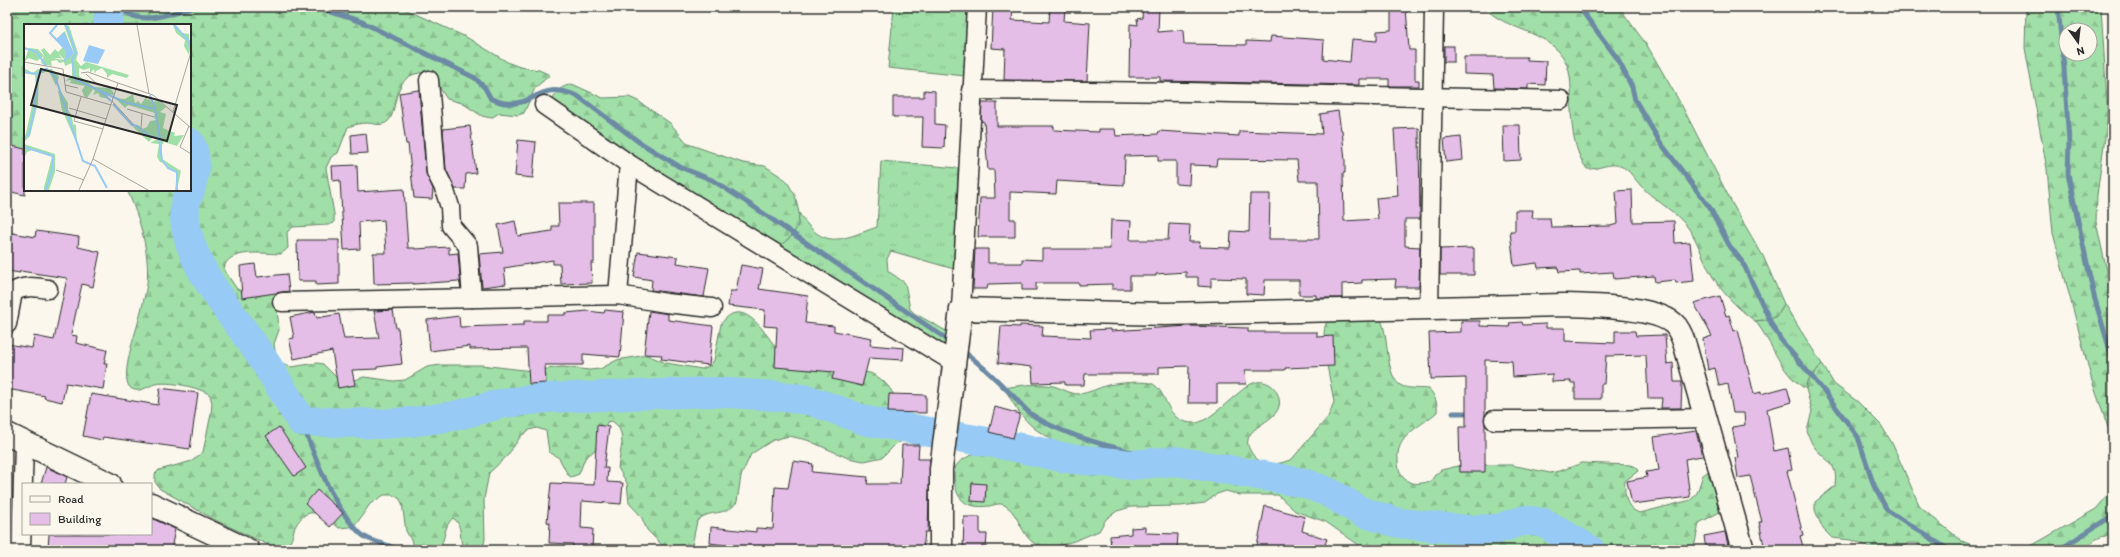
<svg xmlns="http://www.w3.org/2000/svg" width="2120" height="557" font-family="Itim,sans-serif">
<defs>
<pattern id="grass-tufts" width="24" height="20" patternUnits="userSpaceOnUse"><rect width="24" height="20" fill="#a1dfa8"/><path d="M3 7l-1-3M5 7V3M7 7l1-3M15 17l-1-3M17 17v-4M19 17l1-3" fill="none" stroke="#8bc091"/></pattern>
<pattern id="forest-firs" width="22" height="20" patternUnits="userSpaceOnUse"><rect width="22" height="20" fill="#a1dfa8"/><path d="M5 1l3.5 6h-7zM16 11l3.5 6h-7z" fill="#8bc091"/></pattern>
</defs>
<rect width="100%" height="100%" fill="#fbf7ec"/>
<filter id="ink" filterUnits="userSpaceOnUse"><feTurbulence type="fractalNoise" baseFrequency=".025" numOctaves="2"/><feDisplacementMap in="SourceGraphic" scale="8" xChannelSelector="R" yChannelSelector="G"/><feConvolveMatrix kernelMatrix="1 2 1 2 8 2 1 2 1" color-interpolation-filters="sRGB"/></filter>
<g filter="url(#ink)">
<g fill="url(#grass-tufts)" stroke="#66856a">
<polygon points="894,7 969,7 965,76 888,68"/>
<path d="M881,161l77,7 -4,101 -63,-18 -4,8 1,12 17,12 5,26 4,4 34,19 1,4 -6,15 -167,-102c13,-13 20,-16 23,-36 25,38 41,27 78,14z"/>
<path d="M1784,304l38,60 -15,18 -1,7c-27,-16 -32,-45 -51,-68 17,-2 22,-1 29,-17z"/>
</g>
<g fill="url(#forest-firs)" stroke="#66856a" fill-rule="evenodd">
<path d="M7,7h393l66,30 43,26 11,4 19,3 11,5 -15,13 -11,25 -6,2 -19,-2 -8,5 -9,-2 -20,-13 -15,-4 -6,-9 -4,-14c-7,-4 -10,-4 -18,-3 -29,5 -20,41 -32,49 -7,5 -13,1 -21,1 -6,0 -12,2 -18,4l-10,26 -7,4 -5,11 8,46v9l-6,2 -35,2 -6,5 1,16 -7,6c-14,0 -56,-7 -57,16l13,19 9,4 33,-2 1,6 -3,10 2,23 -5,14 2,13 5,6 10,4 26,-4 6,1 17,17 7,1 17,-5 30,4 11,-1 22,-13 14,-2h40l51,6 30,-4 27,3 11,-1 17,-9 30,-5 19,8 36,6 9,-4 3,-5 7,-36c23,-33 48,16 61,32l88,17c22,9 23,25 37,42 8,9 22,6 24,21l-3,2 -22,2 -9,3 -14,14 -19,4 -16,-3 -41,-18 -18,-4 -16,4 -22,14 -10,22 -4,26c-12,16 -27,6 -40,19l-6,29h-24l-20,-20 -6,-14 -12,-13 -2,-20 -9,-15 4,-25 -1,-10 -3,-7 -6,-5 -5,1 -12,28 -10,8 -6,16 -8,3 -3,-2 -9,-17 -10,-6 -3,-21 -9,-3 -8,2 -8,6 -14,20 -18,17 -5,26 1,40 -2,9 -2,2h-17c-6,-10 0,-25 -11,-32 -16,14 1,39 -38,29l-9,-16 -4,-28 -3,-5 -7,-3h-8l-14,9 -13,19 -7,4 -11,1c-15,-13 -31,-26 -44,-1 -2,4 -2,11 -5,15 -3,5 -11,5 -17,5l-56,-26 -57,-32 -5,-7v-8l4,-4 33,-9 11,-9 8,-38 1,-11 -2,-8c-10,-8 -42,-14 -55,-11 -7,2 -15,9 -23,5 -14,-7 3,-54 6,-66 3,-13 7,-26 9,-39 3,-32 -7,-65 -20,-94h63v-165h-165v130l-18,-10z"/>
<path d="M1484,7h135l29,40 34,59 51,99 30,51 21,48c-7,16 -12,15 -29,17 -19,-14 -35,-30 -46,-51 -7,-14 -11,-28 -20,-41 -12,-17 -31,-26 -45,-40 -8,-7 -14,-20 -24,-23 -11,-4 -22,4 -33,3 -12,-16 -15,-38 -16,-58 0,-17 2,-39 -8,-54 -19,-28 -57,-26 -79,-50z"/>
<path d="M2026,7h75l7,109 -11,79 -1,27 9,41 8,27v152l-21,-61 -39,-148 -6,-64 -22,-121zM2066,30h24v24h-24z"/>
<path d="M572,84l31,14 26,-1 9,4 32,22 18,21 55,19 22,3 21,14 9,15 4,18 -1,12 -6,11 -16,13 -71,-40 -150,-105 -2,-6c5,-9 8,-11 19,-14z"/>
<path d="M1335,317l46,3c8,15 4,59 21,66 6,3 19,2 27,3 6,6 9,15 8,23 -16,15 -42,23 -39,49 0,5 1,10 4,15 8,10 18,8 29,5l4,-6 6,-5 22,-5h48l39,8 10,-2 22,-8 48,2 6,2 2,4 -13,10c-1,14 1,28 15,32l51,-13 6,-7 6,-18 6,-4 9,1 7,35 -7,6 -19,10 -4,20 -7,7h-322l-40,-28 -31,-11 -17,-16h-38l-14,-4 -9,3 -12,9 -24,3 -50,1 -14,4 -11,8 -7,12c-16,6 -41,19 -58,15 -19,-4 -20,-30 -35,-40 -6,-4 -11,-1 -17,0 -24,3 -34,-7 -35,-30 0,-7 2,-12 8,-16 11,-7 30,-13 43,-10 20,4 30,11 51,2l1,-8c-4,-6 -16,-10 -23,-16 -13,-11 -22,-25 -29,-40 16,-3 31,-5 48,-2 8,2 17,8 26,8 10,-1 19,-6 29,-9 12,-2 31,-4 42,-2 19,5 13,41 45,40 14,0 41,-31 56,-39 6,-3 12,-3 18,0 4,2 7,6 9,11 9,24 -25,27 -30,44 -1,4 0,8 2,11 8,17 27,16 42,9l36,-42 6,-15c-2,-15 -16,-68 -7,-80 1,-2 6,-4 8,-5z"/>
<path d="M1822,364l12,20 24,18 23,23 11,18 28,64 42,34 22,9h-58l-10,-7h-8l-9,7h-28l-6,-5 -14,-5 -19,-2 -9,-9 -4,-9 -4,-10v-8l20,-16c3,-23 -7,-23 -20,-38 -4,-5 -6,-11 -8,-17l5,-20 -6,-22 1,-7z"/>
<path d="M2113,489v47c-11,-1 -18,2 -25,11v3h-64l72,-41z"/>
</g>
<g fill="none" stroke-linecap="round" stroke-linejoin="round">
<g stroke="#6c8aa4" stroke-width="5">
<path d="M120,7c19,21 49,7 72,0"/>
<path d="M316,7l46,15 113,56 10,10 6,11c5,1 10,4 15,4 29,4 34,-25 73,-6l60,45 41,25 32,13 39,25 200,137"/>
<polyline points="1579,7 1617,58 1632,87 1635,100 1660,142 1710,208 1729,245 1743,263 1772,325 1781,340 1824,391 1858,437 1874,486 1887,510 1949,550"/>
<polyline points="2058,7 2064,68 2069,142 2068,174 2094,296 2113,361"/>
<path d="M962,350c17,13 32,27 48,43 7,6 13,15 21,21 36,25 101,38 144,47"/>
<polyline points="1453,413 1472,413"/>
<path d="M301,421c16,38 30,85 60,113 11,10 26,8 36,16"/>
<polyline points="2059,550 2113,515"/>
</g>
<g stroke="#97caf4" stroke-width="30">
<polyline points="108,25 110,7"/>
<path d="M190,143c8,17 5,29 0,47"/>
<path d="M190,190c-2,5 -5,12 -5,17 -4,49 43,101 69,139 17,24 32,50 47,75l80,3 30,-2 43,-6 50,-13 43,-5 167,-6 61,4 34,4 58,21 149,26 50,11 65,7 44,-4 107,18 22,4 24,9 34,20 37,11 67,7 31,-1 28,-9 19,3 46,27"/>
</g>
</g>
<g fill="#e4bee7" stroke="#2b2b2b">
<polygon points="993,7 1013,7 1012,20 1049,22 1050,8 1065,9 1064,21 1090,23 1087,81 1004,80 1005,49 991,48"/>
<polygon points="1143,7 1159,7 1158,32 1183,30 1184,44 1246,45 1246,41 1270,42 1271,36 1324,40 1323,59 1350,62 1352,39 1377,41 1377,31 1391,30 1391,7 1406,7 1409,50 1415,50 1415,80 1419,80 1419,86 1389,86 1389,79 1359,79 1359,85 1160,81 1160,77 1129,77 1130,24 1138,25 1137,19 1142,18"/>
<rect x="1444" y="46" width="10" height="16"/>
<polygon points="1464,57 1527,57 1527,60 1546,61 1545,85 1528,84 1528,89 1494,88 1493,75 1464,74"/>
<polygon points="419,90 426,173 433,189 432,199 414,198 408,144 406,144 399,93"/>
<polygon points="924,90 935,91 935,124 945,125 944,148 922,147 923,117 893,117 893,97 924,97"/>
<polygon points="982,103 997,103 997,126 1054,126 1054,130 1099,132 1099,129 1115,129 1116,136 1158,134 1159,131 1239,136 1239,131 1322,134 1320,114 1338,111 1341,130 1342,130 1345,161 1345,173 1343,173 1344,221 1378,219 1376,198 1398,196 1394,129 1419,128 1420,219 1405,219 1405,246 1420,247 1419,287 1395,287 1396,279 1362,280 1362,283 1342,284 1342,298 1316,298 1316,295 1299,295 1299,280 1265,280 1264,295 1246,294 1246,279 1211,278 1211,287 1198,286 1198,277 1186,277 1186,272 1156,274 1156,276 1130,276 1130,289 1112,289 1112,284 1079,285 1079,283 1036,283 1036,290 1022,290 1022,283 988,284 987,289 973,289 975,249 988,249 988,263 1022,263 1022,259 1042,260 1042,249 1110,249 1111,220 1131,221 1130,240 1168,240 1169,224 1190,225 1189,242 1200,242 1199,247 1230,248 1231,231 1249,232 1250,194 1270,194 1269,239 1319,239 1318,181 1299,181 1297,160 1217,159 1216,166 1190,165 1189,185 1176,184 1176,161 1158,161 1158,155 1125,156 1124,185 1057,181 1056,194 1010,192 1010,219 1015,219 1015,237 978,237 980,198 995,198 994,170 988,170 984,122 981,121"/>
<polygon points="1503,125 1520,125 1521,160 1504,161"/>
<polygon points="470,126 476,173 466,174 465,189 455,189 446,169 443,129"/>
<polygon points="366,133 368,153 352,154 351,135"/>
<polygon points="1461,137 1463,160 1446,162 1444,139"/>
<polygon points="518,140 536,142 533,178 515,176"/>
<polygon points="12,146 25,149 25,195 7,191 7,148 11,148"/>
<polygon points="357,165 358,192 404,189 408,248 415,248 415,249 449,247 449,254 458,253 461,288 459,281 413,284 413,283 374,284 373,253 386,253 384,220 359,222 360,249 344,250 340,180 333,181 332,166"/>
<polygon points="1632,190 1633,222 1674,221 1675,243 1690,242 1694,281 1676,283 1675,280 1655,282 1654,276 1614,279 1613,272 1580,274 1580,271 1559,272 1558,267 1538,268 1537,263 1514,266 1510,231 1515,231 1515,210 1533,210 1532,218 1550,218 1551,227 1610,226 1618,224 1616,191"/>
<polygon points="558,203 594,203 594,263 591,263 592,283 561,284 560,264 553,264 553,260 504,268 506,284 482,287 479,254 503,252 498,225 515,221 518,236 552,231 552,226 559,226"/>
<polygon points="36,231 79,237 78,247 100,252 93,287 82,284 71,335 77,336 76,343 107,350 104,364 107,364 103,389 66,383 62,402 44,398 45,396 7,389 7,344 32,348 34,336 54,340 67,278 20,271 20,273 7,271 7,232 35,237"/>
<polygon points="297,240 339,240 339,284 316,285 316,281 298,281"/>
<polygon points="1474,248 1474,275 1440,275 1440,249"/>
<polygon points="638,252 678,257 677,263 709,268 704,297 651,290 652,280 634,277"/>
<polygon points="255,264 257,277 287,274 289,291 242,298 240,266"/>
<polygon points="741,265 763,269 759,289 808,296 805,323 834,326 834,331 872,338 870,345 904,348 903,360 869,358 862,386 832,379 834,372 775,367 777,327 764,326 765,310 728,306 730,291 736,291"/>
<polygon points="1720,296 1726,316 1729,315 1734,331 1738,330 1754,394 1761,392 1761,394 1787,387 1791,402 1767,409 1774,451 1788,448 1792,470 1787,471 1803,535 1800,536 1804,550 1765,550 1759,522 1762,522 1750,476 1738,478 1735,458 1738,457 1732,427 1745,425 1744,413 1733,413 1728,384 1719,386 1715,368 1708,370 1703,339 1712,336 1694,303"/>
<polygon points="393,310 396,328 398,328 402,364 377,367 377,369 352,370 355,385 338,388 332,351 294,359 289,339 294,338 290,317 315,312 317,318 339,314 344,339 379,338 374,311"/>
<polygon points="605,310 624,312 620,357 583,354 583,365 545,365 546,383 529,384 527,348 470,349 470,346 430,351 427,320 459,316 460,327 524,325 524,321 547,321 547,315 565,315 565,313 588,311 604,313"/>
<polygon points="649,311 668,314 668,320 713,326 709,365 661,359 662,355 644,354"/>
<polygon points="1461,321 1480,321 1480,326 1510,327 1509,323 1522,322 1523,325 1546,324 1546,328 1565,328 1565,341 1615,343 1615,331 1635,331 1636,336 1665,335 1667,364 1673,363 1674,382 1682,382 1681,408 1661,408 1662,398 1648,398 1646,355 1606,356 1604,384 1601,384 1601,399 1575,399 1575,383 1570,383 1571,381 1552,382 1552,374 1513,377 1512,361 1485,360 1485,472 1460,472 1459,427 1466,427 1466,378 1431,379 1429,333 1461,332"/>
<polygon points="1020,325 1043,326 1042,336 1091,338 1090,330 1111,329 1111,331 1189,326 1248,328 1248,332 1317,332 1317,337 1333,336 1334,366 1285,368 1285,370 1245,370 1246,384 1217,384 1217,403 1188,403 1189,366 1159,367 1159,374 1085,374 1084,385 1065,385 1065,382 1033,383 1032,367 998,363 1001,326 1020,327"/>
<polygon points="160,388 198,393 190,449 103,437 102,440 83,436 91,394 158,405"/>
<polygon points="889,394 926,395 926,413 888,412"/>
<polygon points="995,407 1020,414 1013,438 989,432"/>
<polygon points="597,425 609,427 604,468 608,468 607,482 623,483 621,504 582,501 581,528 593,529 592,550 572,550 573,544 549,543 550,523 547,522 551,483 594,485"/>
<polygon points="279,427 306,468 294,476 266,436"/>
<polygon points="1696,431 1702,456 1685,459 1690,497 1632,504 1627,481 1647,477 1646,472 1659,470 1654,437"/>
<polygon points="902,445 919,445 918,459 930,459 928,532 925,532 923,550 875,550 842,547 842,550 755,550 710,543 711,527 756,532 756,528 773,529 775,487 788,488 793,461 813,464 812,472 868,477 867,484 900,484"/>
<polygon points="46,467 67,477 65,484 41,484"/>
<polygon points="972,483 986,484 985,502 971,501"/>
<polygon points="317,490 343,513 330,527 305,504"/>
<polygon points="1265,506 1305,517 1302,531 1327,539 1323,550 1277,550 1257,546"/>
<polygon points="964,517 980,517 980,534 987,534 986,550 963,550"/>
<polygon points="151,518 175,529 171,550 48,548 49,534 151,534"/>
<polygon points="1145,527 1145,533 1178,534 1177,550 1111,550 1110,536 1131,534 1131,528"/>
<polygon points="1725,532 1729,550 1706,550 1704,536"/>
</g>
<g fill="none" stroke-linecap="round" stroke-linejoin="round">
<g stroke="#2b2b2b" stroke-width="21">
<g id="minor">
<polyline points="429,80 436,172 444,188 450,207 451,226 468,246 472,298"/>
<polyline points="971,90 1186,92 1561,100"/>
<polyline points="544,105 629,164 955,363"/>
<polyline points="618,295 629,164"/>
<polyline points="282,302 618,295 666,303 712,308"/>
<polyline points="961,309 977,7"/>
<polyline points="1429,309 1434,7"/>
<path d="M7,324l6,-32c11,-7 22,-5 35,-3"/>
<polyline points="1494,420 1604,420 1706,418"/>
<polyline points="21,550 24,443"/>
</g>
</g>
<g stroke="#2b2b2b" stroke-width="25">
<g id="tertiary">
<polyline points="7,434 110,484"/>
<polyline points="151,504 248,550"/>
<path d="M941,550v-81l20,-160 205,5 399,-9c26,1 94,1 111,21 5,7 8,15 10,23l57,201"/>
</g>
</g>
<use href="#minor" stroke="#fbf7ec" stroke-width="18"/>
<use href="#tertiary" stroke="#fbf7ec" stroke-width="22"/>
</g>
</g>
<g transform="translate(24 24)">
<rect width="167" height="167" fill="#fbf7ec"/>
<path d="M41,7l7,20 -2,3 1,7 -4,-1v-7l-3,6 -6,-6 5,7 -3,-2h-6h3l-15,3 2,-6 -3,-5 3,-2 6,7 5,-6 3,3 5,-5 -7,-8z" fill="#a1dfa8"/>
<path d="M40,1l5,1 9,27 -2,7 5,6 5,-4 43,13 -2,3 -15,-4 -5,4v-4l-5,-6 -6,3 -1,3 -1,-5 -4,4v-5l-6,2 -5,-2v8l15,11 16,1 4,5 -1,2 -6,-1 2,5 -9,-2 -2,-4 -5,2 2,-4 -2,-2 -6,9 -3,-2 -2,-6 3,-4 -15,-3 1,-3 -6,1 7,-5v-13l-7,3 -1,-4 -5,1 -2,-3 -6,1 1,5 -10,-2 -1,-3 11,-3 11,2 2,-2 6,3 -2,-4 5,-4zM149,1h3l6,8 7,1v21l-5,-9 1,-6 -9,-7zM5,24l9,1 6,7 -7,5 -9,-3 -4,4zM0,44l9,5 5,-4h14l7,8 -3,9 -7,-15 -10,3 -1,29 -8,33 -6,6 12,-54 -1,-13 -11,-2zM36,66l8,13v7l4,6 1,8 3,1 1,19 -15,-34 -4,-19zM109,70l2,9 3,-2 3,3 5,-7 1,3 3,-1 1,3 8,-1 7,6 -6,5 6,2 -3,14 12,5 -1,3 10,-1 -7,11 -13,-4 -2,3v14l19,12 -4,19h-2l2,-17 -9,-4 -2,-5 -6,-2 -3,-5 2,-13 -9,-1 7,-4 -5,-1 -3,4 -16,-15 5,-2 4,4 5,-2 3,-6 7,-1 -3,-2 1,-5 -27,-8 -3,3 -10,-10 10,1zM0,120l31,10v18l-6,18h-5v-3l8,-30 -20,-7 -5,2 -3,7z" fill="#a1dfa8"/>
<path d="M40,8l10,21 -6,6 -2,-1 2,-7 -11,-12zM65,21l16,5 -7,14 -15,-3z" fill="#97caf4"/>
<path fill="none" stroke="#97caf4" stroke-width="2" d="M33,1l-7,8 17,18 -2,11M42,1l10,28 -4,6 3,20 49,23 31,7 5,30M150,1l15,16 2,14M0,24l13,4 9,14M22,44l9,8 28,85 12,5 12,22M0,48l12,2 10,-5M76,67l11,10M126,71l5,14M89,80l19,21 5,1 12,10 10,2 3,22 6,8 9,4v18M0,114l5,-4 5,-23 4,-38M0,123l29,9 -1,14 -6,20"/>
<path fill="none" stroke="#a8a59f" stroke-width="1" d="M113,1l12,69M0,38l39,7 3,23 45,13M57,49l7,-1 30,11M62,50l10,9 8,3M41,61l13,3M57,73l-7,24 29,8M88,77l22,24M45,84l37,11M103,85l27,8M149,88l18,-60M165,102l-9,21 11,7M117,105l1,-15M69,135l55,31M32,146l28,10M55,166l14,-31 25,-76 35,12 38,33"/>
<path fill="#2b2b2b" fill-opacity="0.15" stroke="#2b2b2b" stroke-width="2" d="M17,45l136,36 -10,36 -136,-36z"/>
<rect width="167" height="167" fill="none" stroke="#2b2b2b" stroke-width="2"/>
</g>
<rect width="2120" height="557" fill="none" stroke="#fbf7ec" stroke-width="24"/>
<rect x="12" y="12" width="2096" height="533" fill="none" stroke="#2b2b2b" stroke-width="1.5" filter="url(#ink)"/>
<rect x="22" y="483" width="130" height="52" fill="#fbf7ec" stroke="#a8a59f"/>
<rect x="30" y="496" width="20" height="6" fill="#fbf7ec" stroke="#a8a59f"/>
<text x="58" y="503" font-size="12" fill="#2b2b2b">Road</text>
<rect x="30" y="513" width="20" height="12" fill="#e4bee7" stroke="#a8a59f"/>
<text x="58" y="523" font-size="12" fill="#2b2b2b">Building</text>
<g transform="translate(2078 42) rotate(165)"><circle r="19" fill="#fbf7ec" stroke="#a8a59f"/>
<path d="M0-3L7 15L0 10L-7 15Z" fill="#2b2b2b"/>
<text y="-6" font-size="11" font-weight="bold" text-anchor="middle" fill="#2b2b2b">N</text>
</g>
</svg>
